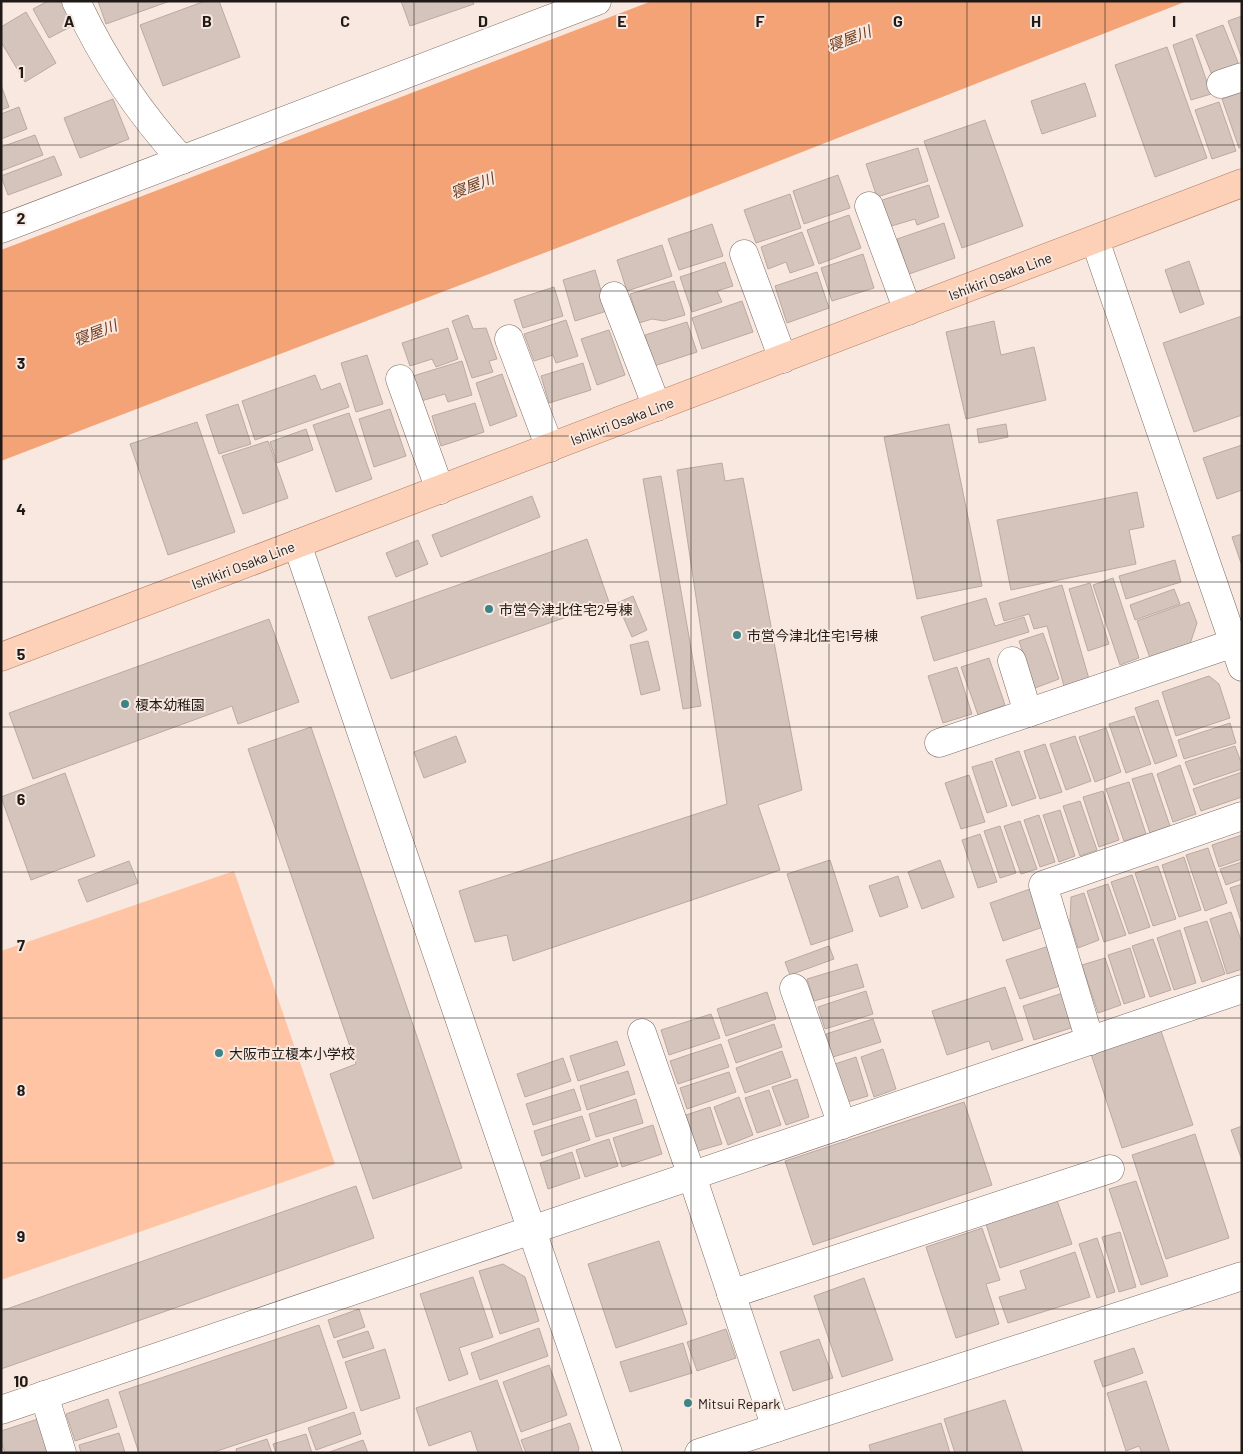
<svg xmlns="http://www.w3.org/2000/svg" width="1243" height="1454" font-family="Barlow,'Noto Sans JP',sans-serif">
<rect width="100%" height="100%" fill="#f8e8df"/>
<polygon fill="#fec4a4" points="234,871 335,1164 1,1280 1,951"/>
<polygon fill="#f3a376" points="652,1 1187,1 578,240 1,461 1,250"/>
<g fill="#d4c4bc" stroke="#baaaa3">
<polygon points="48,1 63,1 76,24 49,38 33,9"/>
<polygon points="98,1 170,1 106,24"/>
<polygon points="205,1 219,1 240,57 163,86 140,25"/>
<polygon points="401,1 473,1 474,4 410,26"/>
<polygon points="26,12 56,63 25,82 1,42 1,27"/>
<polygon points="1242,16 1242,59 1228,21"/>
<polygon points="1223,25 1239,65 1212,75 1196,35"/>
<polygon points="1192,38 1211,94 1191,100 1173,45"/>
<polygon points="1167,47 1207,158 1155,177 1115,65"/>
<polygon points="1085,83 1096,116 1042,134 1031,101"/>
<polygon points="1,85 9,107 1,110"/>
<polygon points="1242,92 1242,147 1239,148 1222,99"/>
<polygon points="113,99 129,139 80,158 64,118"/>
<polygon points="1219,102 1236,151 1212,159 1195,110"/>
<polygon points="19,107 27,129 1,139 1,114"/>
<polygon points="985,120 1023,226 962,248 924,141"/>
<polygon points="35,135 43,155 1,171 1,147"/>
<polygon points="918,148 928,181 877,197 866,164"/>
<polygon points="54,156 62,175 8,195 1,176"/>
<polygon points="838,175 850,208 804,224 793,191"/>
<polygon points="929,185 939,217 917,225 915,219 888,227 879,201"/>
<polygon points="790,194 801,228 756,243 744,210"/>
<polygon points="849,215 861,248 819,264 807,230"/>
<polygon points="944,223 955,258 909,274 897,239"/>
<polygon points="712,224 723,256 679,270 668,239"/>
<polygon points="802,232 814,265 790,273 786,262 768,269 761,247"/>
<polygon points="662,245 672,276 627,291 617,260"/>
<polygon points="863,254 874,288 832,301 821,268"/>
<polygon points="1189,261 1204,304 1180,313 1165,270"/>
<polygon points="725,262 733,286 717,291 722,302 692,312 680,277"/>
<polygon points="595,270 607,311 575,321 563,280"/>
<polygon points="817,272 829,308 787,323 775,286"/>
<polygon points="674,281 685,315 664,321 652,319 639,323 630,294"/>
<polygon points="554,287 563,316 523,328 514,300"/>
<polygon points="742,301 753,332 702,349 692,318"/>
<polygon points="468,315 473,329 486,328 497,359 489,361 493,372 472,378 452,321"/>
<polygon points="1242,316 1242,415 1194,432 1163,343"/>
<polygon points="566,320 578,356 556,363 553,355 534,361 524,334"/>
<polygon points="994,321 1001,355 1034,347 1046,400 966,419 946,332"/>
<polygon points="687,322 697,352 654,366 645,335"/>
<polygon points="448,328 458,359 436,367 432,359 410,366 402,343"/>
<polygon points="609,330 625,375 597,385 581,339"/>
<polygon points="367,355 383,404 356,412 341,363"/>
<polygon points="462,361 472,395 448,402 445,394 421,401 413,376"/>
<polygon points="583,363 591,390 549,403 541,376"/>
<polygon points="502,374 517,416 490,426 476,383"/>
<polygon points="315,375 321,390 340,383 349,407 255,440 242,401"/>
<polygon points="475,403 484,432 441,446 432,416"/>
<polygon points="238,404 251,444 219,454 206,415"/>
<polygon points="390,409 406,456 374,467 359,419"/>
<polygon points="349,413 372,479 336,492 313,425"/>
<polygon points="197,422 235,532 168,555 130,444"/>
<polygon points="949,424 982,586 917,599 884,437"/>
<polygon points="1006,424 1008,437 979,443 977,429"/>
<polygon points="306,429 313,450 277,463 270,442"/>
<polygon points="268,441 288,498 243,514 222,456"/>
<polygon points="1242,445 1242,490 1217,499 1203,458"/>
<polygon points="722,463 725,481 743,478 802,790 758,805 780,870 513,961 507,935 475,942 459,891 727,804 677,470"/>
<polygon points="661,476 701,706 683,709 643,479"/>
<polygon points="1137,492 1144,527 1129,530 1136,564 1011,590 997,520"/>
<polygon points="532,496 540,517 441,557 432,535"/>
<polygon points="1242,534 1242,566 1232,537"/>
<polygon points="587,539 609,602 391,679 368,617"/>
<polygon points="418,540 428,564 396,577 386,553"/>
<polygon points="1175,560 1181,582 1126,599 1119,576"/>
<polygon points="1113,578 1139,658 1120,665 1093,585"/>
<polygon points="1090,583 1109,644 1088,651 1069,589"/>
<polygon points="1062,585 1089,679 1064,686 1047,626 1034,629 1029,614 1004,621 999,603"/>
<polygon points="1174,589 1180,604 1135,620 1130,605"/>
<polygon points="633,596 647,630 632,637 617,603"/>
<polygon points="986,598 995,626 1024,617 1029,632 934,661 921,617"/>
<polygon points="1189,602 1197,623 1190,644 1150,658 1137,621"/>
<polygon points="269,619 299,702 238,724 232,706 33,779 9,713"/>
<polygon points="1043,633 1059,679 1035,688 1019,641"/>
<polygon points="648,641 660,690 641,695 630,645"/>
<polygon points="989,658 1005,705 978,715 961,667"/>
<polygon points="957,667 972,714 943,723 928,676"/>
<polygon points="1209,676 1219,684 1230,718 1176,736 1162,692"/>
<polygon points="1158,700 1177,756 1155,764 1135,708"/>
<polygon points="1134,716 1151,764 1126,773 1109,724"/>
<polygon points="1230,723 1236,743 1184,759 1178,740"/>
<polygon points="311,727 462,1168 373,1199 330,1074 356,1064 248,749"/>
<polygon points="1106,728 1121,772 1095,782 1079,737"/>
<polygon points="456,736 466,762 424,778 414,752"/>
<polygon points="1075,736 1091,781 1066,790 1050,744"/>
<polygon points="1045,744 1062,792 1040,799 1024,751"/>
<polygon points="1235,746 1242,765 1242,769 1194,785 1185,762"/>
<polygon points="1019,751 1036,798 1012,806 995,759"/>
<polygon points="992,761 1007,806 987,813 972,767"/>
<polygon points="1180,765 1196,814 1173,822 1157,774"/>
<polygon points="1242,772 1242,797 1201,811 1193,789"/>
<polygon points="65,773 95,856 31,880 1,797"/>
<polygon points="1152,773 1170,826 1150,833 1132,779"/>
<polygon points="969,775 985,822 961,829 945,783"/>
<polygon points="1129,782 1146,834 1124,841 1106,789"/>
<polygon points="1103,791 1119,840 1099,847 1083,797"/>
<polygon points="1080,801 1097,850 1080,856 1063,806"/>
<polygon points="1060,810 1075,856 1059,862 1043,815"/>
<polygon points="1039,815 1055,862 1040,867 1024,820"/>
<polygon points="1020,821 1037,869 1021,874 1004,826"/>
<polygon points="1000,826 1016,873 1000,878 984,831"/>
<polygon points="980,834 997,882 978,888 962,840"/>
<polygon points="1242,835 1242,859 1219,867 1212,845"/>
<polygon points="1208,848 1227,903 1205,911 1186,855"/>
<polygon points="1184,857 1201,910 1179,917 1162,865"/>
<polygon points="830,860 853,931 811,945 787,874"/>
<polygon points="940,860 954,897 922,909 908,872"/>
<polygon points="129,861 138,883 87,902 78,880"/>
<polygon points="1242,862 1242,879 1226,885 1220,869"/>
<polygon points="1158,866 1176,919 1153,926 1135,873"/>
<polygon points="1132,875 1150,927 1129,934 1111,882"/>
<polygon points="898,876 908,907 880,917 869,886"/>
<polygon points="1108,884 1126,935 1104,942 1087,891"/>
<polygon points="1242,884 1242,921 1241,921 1230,888"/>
<polygon points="1033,888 1046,926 1003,941 990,903"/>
<polygon points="1084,893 1099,940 1078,948 1070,922 1071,897"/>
<polygon points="1231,912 1242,943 1242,969 1227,974 1210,919"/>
<polygon points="1207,921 1225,974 1202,982 1184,928"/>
<polygon points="1180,930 1196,983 1174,990 1157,938"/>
<polygon points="1153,939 1171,990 1150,997 1132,946"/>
<polygon points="829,946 834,959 790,975 785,962"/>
<polygon points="1049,946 1063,985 1020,999 1006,960"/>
<polygon points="1130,948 1145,997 1124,1004 1108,955"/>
<polygon points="1105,958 1121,1005 1098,1013 1082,965"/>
<polygon points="857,964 864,987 814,1001 807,979"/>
<polygon points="1005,987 1023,1040 992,1050 989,1041 947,1055 932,1011"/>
<polygon points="866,991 873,1014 825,1029 818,1007"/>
<polygon points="767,992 776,1019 726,1036 717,1009"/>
<polygon points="1063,993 1074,1027 1034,1040 1023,1006"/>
<polygon points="711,1014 720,1038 669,1055 661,1030"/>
<polygon points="873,1019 881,1042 833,1057 826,1034"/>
<polygon points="774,1024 782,1047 736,1063 728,1040"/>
<polygon points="1161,1031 1193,1125 1122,1148 1091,1054"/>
<polygon points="617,1041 625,1065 578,1081 570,1056"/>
<polygon points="721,1044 729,1067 678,1084 670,1061"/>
<polygon points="883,1049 896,1089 874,1097 861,1057"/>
<polygon points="782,1051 791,1077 745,1093 736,1068"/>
<polygon points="856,1057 868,1096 844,1103 832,1065"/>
<polygon points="563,1058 571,1081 525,1097 517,1074"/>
<polygon points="628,1071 635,1094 587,1110 580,1086"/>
<polygon points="729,1072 736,1092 687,1109 680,1088"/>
<polygon points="797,1079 809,1117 786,1125 772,1087"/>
<polygon points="574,1089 581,1110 533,1125 526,1104"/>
<polygon points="769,1090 781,1125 757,1133 745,1098"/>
<polygon points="739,1097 753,1135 728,1145 714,1107"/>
<polygon points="636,1099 643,1123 596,1137 589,1114"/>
<polygon points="964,1102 992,1185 813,1245 785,1161"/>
<polygon points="710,1107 722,1144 698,1151 686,1115"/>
<polygon points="582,1116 590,1140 542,1156 534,1131"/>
<polygon points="653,1125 662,1154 622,1167 613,1138"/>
<polygon points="1242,1126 1242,1160 1231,1130"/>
<polygon points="1195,1134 1229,1238 1166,1259 1132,1155"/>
<polygon points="609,1139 618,1166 585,1177 576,1150"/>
<polygon points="572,1152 580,1178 548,1189 540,1163"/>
<polygon points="1136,1181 1168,1276 1141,1285 1109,1189"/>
<polygon points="356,1186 374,1238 1,1369 1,1311"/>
<polygon points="1057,1200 1072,1244 1000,1268 986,1224"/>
<polygon points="982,1228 1000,1280 986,1284 999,1324 956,1338 926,1247"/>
<polygon points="1120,1232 1136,1287 1119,1292 1102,1237"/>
<polygon points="1097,1238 1115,1292 1097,1298 1079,1244"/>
<polygon points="659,1241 687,1324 616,1348 588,1264"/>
<polygon points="1075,1252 1090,1297 1008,1323 999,1297 1026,1289 1020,1271"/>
<polygon points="503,1264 525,1277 539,1321 500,1334 479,1271"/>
<polygon points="473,1277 493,1337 459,1348 468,1374 449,1381 420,1294"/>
<polygon points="864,1278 893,1360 842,1377 814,1296"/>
<polygon points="359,1309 365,1327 334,1338 328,1320"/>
<polygon points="319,1325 347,1408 211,1453 139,1453 119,1392"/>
<polygon points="539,1328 548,1356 480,1380 471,1353"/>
<polygon points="726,1329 736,1358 697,1371 687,1342"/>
<polygon points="368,1331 374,1348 343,1358 337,1341"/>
<polygon points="819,1339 833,1378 793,1391 780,1352"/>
<polygon points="683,1343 692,1373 630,1392 620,1362"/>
<polygon points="1134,1348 1143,1373 1103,1387 1094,1361"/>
<polygon points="385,1349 400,1398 361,1411 345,1362"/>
<polygon points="549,1365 567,1415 521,1432 503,1382"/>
<polygon points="497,1380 523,1453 478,1453 471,1431 429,1446 416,1408"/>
<polygon points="1146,1381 1170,1453 1142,1453 1139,1446 1126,1451 1107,1393"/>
<polygon points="108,1399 117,1427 75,1441 66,1414"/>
<polygon points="1005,1400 1023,1453 955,1453 944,1419"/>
<polygon points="354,1412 361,1434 316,1450 308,1428"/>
<polygon points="38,1419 48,1453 5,1453 1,1441 1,1431"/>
<polygon points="570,1423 579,1448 578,1453 526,1453 521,1440"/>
<polygon points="941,1423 950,1453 871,1453 869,1445"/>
<polygon points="119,1433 125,1453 81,1453 79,1445"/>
<polygon points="306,1434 312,1453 276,1453 273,1444"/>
<polygon points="267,1439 272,1453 237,1453 236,1449"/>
<polygon points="363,1440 368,1453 327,1453"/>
</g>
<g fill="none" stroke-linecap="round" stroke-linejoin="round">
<g stroke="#7b6d66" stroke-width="29">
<g id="minor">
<path d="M76,1c27,58 63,112 106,159"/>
<polyline points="1221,84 1242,77"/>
<polyline points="869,206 908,311"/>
<polyline points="1,229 597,1"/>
<polyline points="1095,240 1242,667"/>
<polyline points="744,254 783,359"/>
<polyline points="614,296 657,407"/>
<polyline points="509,339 550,448"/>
<polyline points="400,379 440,490"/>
<polyline points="297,544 608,1453"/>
<polyline points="1012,661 1028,713"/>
<polyline points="939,743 1234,643"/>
<polyline points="794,988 842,1125"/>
<polyline points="642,1033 692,1176 776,1428"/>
<polyline points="1090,1041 1043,885 1242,816"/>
<polyline points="731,1294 1110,1169"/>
<polyline points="44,1395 62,1453"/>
<polyline points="1,1410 1242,989"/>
<polyline points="699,1453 1242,1276"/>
</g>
</g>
<g stroke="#af7c61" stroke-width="29">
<polyline id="major" points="1,657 1242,183"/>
</g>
<use href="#minor" stroke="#fff" stroke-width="28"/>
<use href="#major" stroke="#fdd0b8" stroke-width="28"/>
</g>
<path fill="none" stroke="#1f1a17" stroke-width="1" stroke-opacity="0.55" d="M138,1v1452M276,1v1452M414,1v1452M552,1v1452M691,1v1452M829,1v1452M967,1v1452M1105,1v1452M1,145h1241M1,291h1241M1,436h1241M1,582h1241M1,727h1241M1,872h1241M1,1018h1241M1,1163h1241M1,1309h1241"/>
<g fill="#3c8488" stroke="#f8e8df" stroke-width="2">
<circle cx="489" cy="609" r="5"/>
<circle cx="737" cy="635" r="5"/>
<circle cx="125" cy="704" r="5"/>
<circle cx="219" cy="1053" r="5"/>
<circle cx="688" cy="1403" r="5"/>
</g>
<g text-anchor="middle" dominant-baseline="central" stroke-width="4" stroke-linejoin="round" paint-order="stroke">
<g font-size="14" fill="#1f1a17" stroke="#f8e8df">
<text transform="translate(1000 276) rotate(-21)">Ishikiri Osaka Line</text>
<text transform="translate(622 421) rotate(-21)">Ishikiri Osaka Line</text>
<text transform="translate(243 565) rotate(-21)">Ishikiri Osaka Line</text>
</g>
<g font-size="14" fill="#1f1a17" stroke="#f8e8df" text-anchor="start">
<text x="499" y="609">市営今津北住宅2号棟</text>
<text x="747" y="635">市営今津北住宅1号棟</text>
<text x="135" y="704">榎本幼稚園</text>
<text x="229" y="1053">大阪市立榎本小学校</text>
<text x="698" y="1403">Mitsui Repark</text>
</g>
<g font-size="15" font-style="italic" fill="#6e3a1b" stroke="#f8e8df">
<text transform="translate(849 38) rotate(-21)">寝屋川</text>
<text transform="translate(472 185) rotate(-21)">寝屋川</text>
<text transform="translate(95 332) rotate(-21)">寝屋川</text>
</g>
</g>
<g font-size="16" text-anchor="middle" font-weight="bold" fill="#1f1a17" stroke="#f8e8df" stroke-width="4" stroke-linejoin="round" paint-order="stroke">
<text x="69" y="27">A</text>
<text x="207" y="27">B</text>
<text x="345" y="27">C</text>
<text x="483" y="27">D</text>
<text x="622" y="27">E</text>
<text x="760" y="27">F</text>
<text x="898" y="27">G</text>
<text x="1036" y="27">H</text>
<text x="1174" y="27">I</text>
<text x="21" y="78">1</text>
<text x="21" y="224">2</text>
<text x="21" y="369">3</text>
<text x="21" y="515">4</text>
<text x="21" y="660">5</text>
<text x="21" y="805">6</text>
<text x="21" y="951">7</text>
<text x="21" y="1096">8</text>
<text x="21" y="1242">9</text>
<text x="21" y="1387">10</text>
</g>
<rect width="1243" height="1454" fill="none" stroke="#1f1a17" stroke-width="5"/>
</svg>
